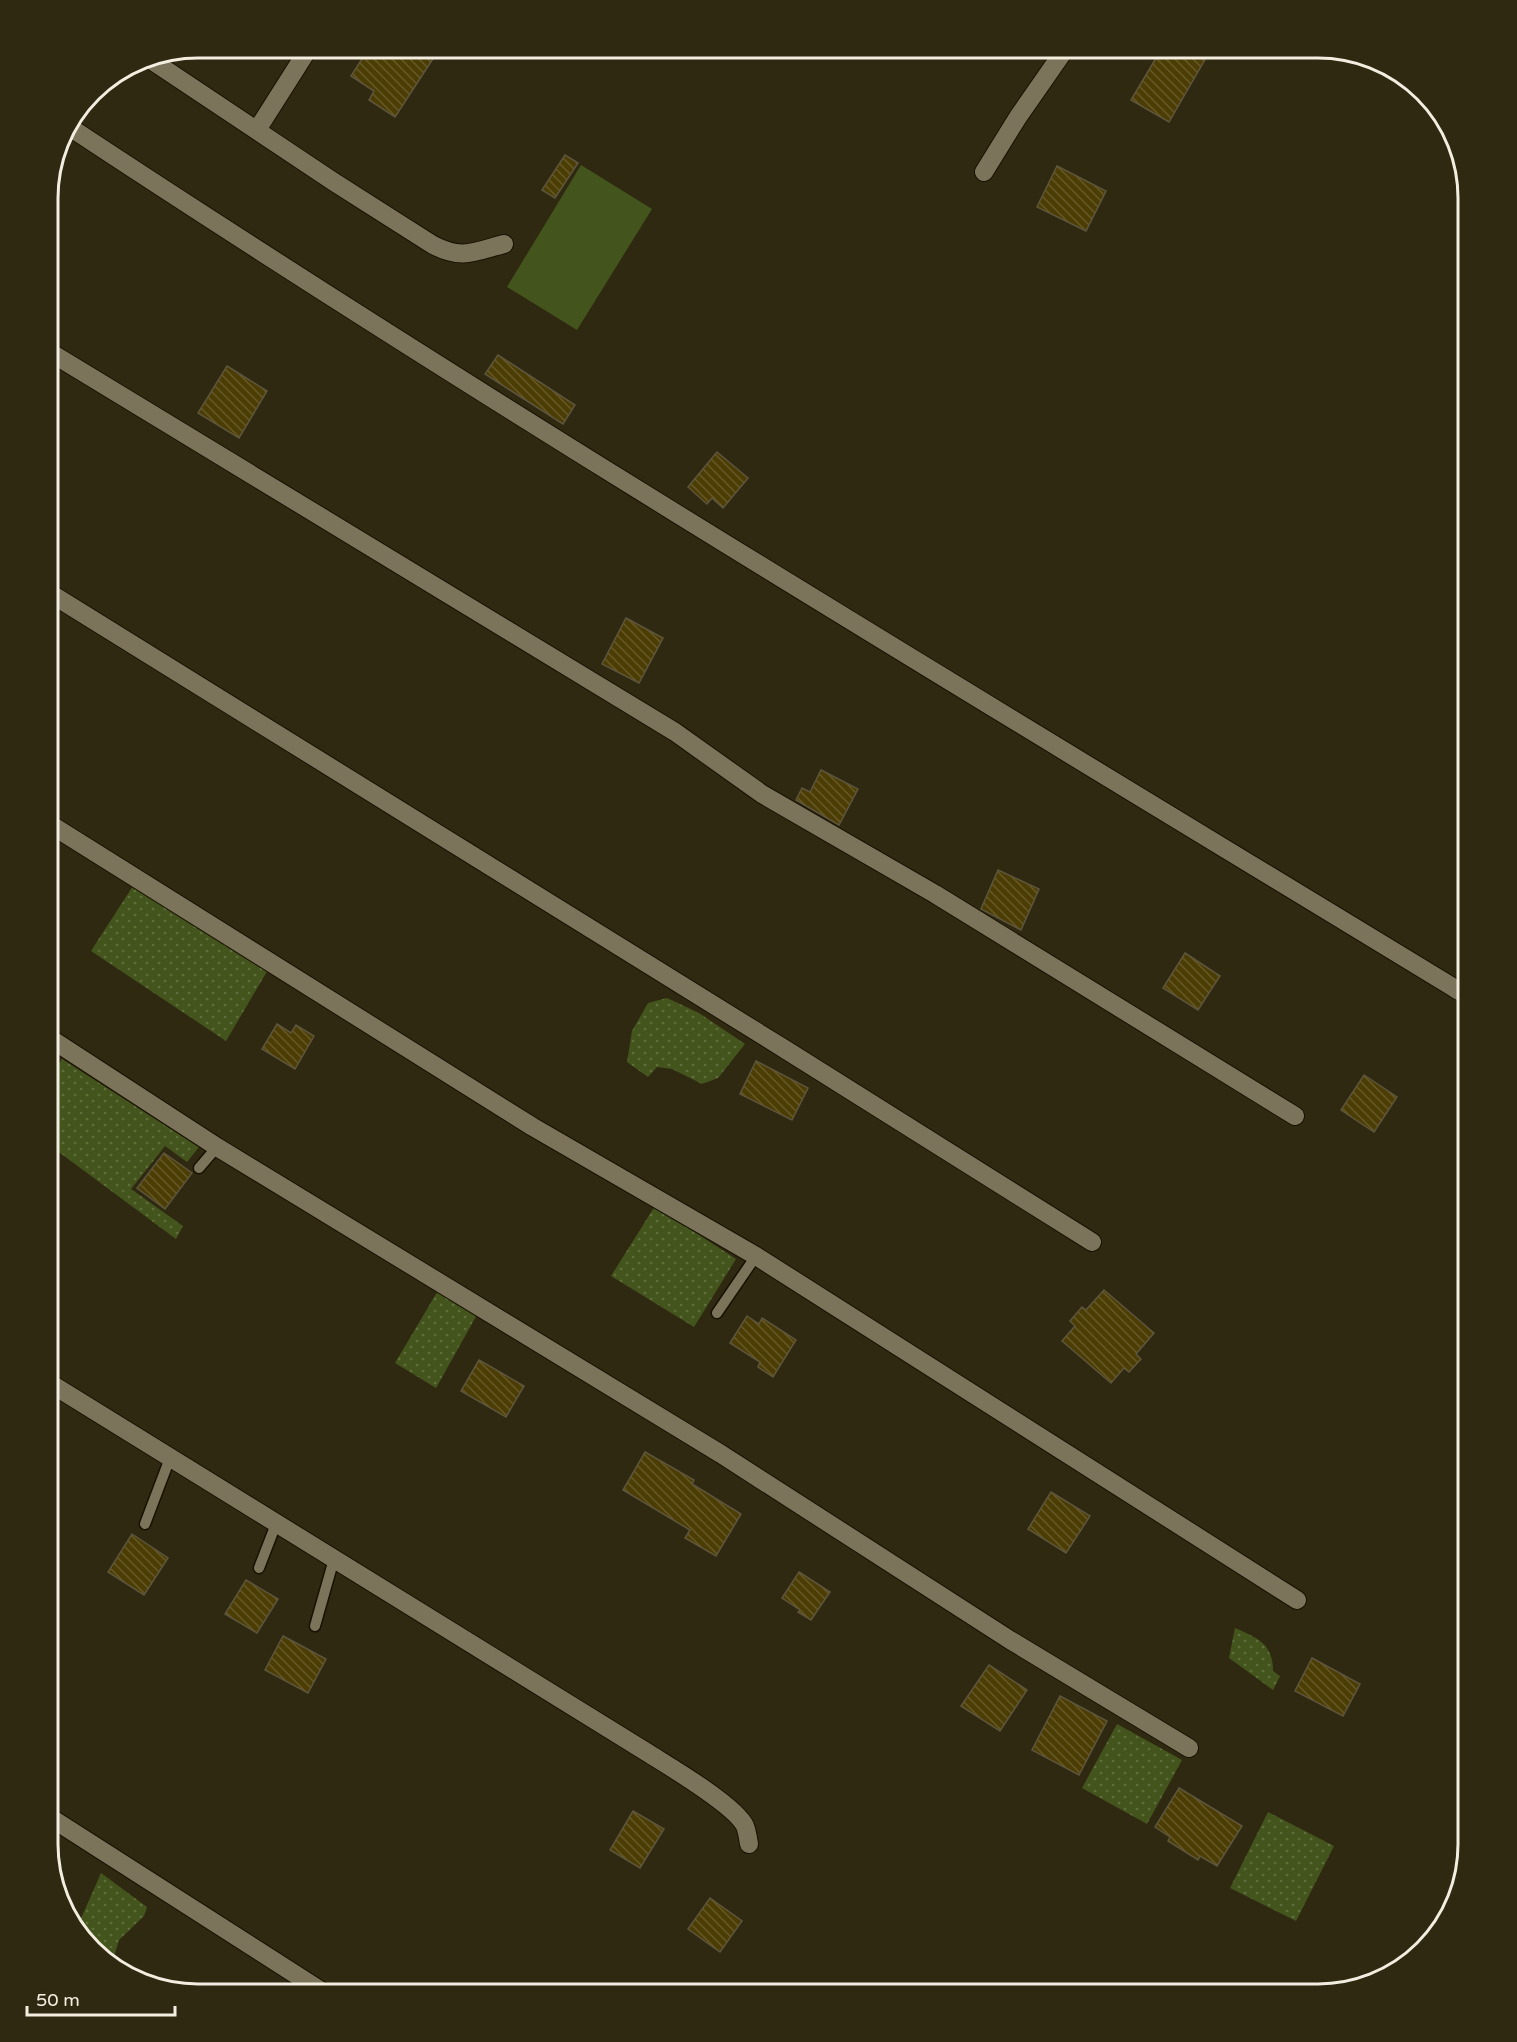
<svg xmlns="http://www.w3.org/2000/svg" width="1517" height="2042" font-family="'Varela Round',sans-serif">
<defs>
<pattern id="garden-dots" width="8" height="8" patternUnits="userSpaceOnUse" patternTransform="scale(1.5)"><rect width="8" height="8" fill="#43551c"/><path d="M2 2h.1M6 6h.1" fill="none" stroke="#5f6e3d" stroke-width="1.8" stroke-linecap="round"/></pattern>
<pattern id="building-back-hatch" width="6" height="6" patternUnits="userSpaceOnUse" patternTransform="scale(1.5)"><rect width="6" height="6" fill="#4c3d04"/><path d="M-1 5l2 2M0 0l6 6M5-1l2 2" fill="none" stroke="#665928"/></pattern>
</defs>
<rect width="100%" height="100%" fill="#302912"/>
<polygon fill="#43551c" points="581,165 652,209 577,330 507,287"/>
<g fill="url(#garden-dots)">
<polygon points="133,886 269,968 226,1041 91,951"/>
<polygon points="667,998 699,1013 745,1044 718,1078 702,1084 672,1069 657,1067 648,1077 627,1062 632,1031 648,1003"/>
<polygon points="62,1059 199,1147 187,1162 165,1146 131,1189 183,1226 176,1239 48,1144 48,1081"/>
<polygon points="655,1206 736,1259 694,1327 611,1276"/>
<polygon points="439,1289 478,1313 436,1388 395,1363"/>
<path d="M1235,1628c22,10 38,15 38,43l7,5 -7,14 -44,-32z"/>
<polygon points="1117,1724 1182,1760 1147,1824 1082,1788"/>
<polygon points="1268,1812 1334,1846 1296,1921 1230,1888"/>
<polygon points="101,1873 147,1907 144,1916 119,1940 112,1963 76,1930"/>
</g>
<g fill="url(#building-back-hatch)" stroke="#5d563d" stroke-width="1.5">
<polygon points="369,48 440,48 395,117 369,100 374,91 351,76"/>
<polygon points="1162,48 1194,48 1207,56 1169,122 1131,100"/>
<polygon points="565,155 578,163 555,198 542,190"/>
<polygon points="1057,166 1106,191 1086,231 1037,207"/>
<polygon points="498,355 575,405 563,424 485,374"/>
<polygon points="227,366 267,391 239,438 198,413"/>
<polygon points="717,452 748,478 723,508 712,498 707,504 688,487"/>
<polygon points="626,618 663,638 639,683 602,664"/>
<polygon points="821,770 858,789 839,825 796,800 802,788 810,792"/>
<polygon points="998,870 1039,889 1021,930 981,909"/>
<polygon points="1185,953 1220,976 1198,1010 1163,988"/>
<polygon points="277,1024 291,1033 296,1025 314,1036 295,1069 262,1049"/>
<polygon points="756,1061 808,1088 792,1120 740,1094"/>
<polygon points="1364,1075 1397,1097 1374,1132 1341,1110"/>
<polygon points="164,1153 192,1173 165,1209 137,1188"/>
<polygon points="1104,1290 1154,1333 1136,1354 1141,1359 1129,1372 1124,1368 1111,1383 1062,1341 1075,1326 1070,1321 1082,1307 1086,1310"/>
<polygon points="747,1316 759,1324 762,1318 796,1340 773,1377 758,1367 760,1362 730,1343"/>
<polygon points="479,1360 524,1386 506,1417 461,1391"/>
<polygon points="645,1452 694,1480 692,1484 741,1514 716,1556 685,1538 690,1530 623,1490"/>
<polygon points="1051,1492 1090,1516 1066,1553 1028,1529"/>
<polygon points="132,1534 168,1558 144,1595 108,1572"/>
<polygon points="799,1572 830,1592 811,1620 798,1612 800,1610 782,1598"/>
<polygon points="246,1580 278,1599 257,1633 225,1614"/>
<polygon points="283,1636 326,1659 308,1693 265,1670"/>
<polygon points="1312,1658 1360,1684 1343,1716 1295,1691"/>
<polygon points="989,1665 1027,1690 1000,1731 961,1706"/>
<polygon points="1060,1696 1107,1721 1079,1775 1032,1750"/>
<polygon points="1179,1788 1242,1826 1217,1866 1200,1856 1198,1860 1168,1841 1170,1837 1155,1827"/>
<polygon points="633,1811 664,1829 640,1868 610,1850"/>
<polygon points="710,1898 742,1921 720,1952 688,1929"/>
</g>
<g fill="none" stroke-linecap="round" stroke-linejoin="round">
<g stroke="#181100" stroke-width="13">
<g id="service">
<polyline points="199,1168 217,1147"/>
<polyline points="717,1313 756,1256"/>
<polyline points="145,1524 170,1458"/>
<polyline points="259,1568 276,1524"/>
<polyline points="315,1626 334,1559"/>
</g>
</g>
<g stroke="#181100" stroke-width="20">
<g id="minor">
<path d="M148,58l186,124 99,63c29,15 41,7 71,-1"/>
<path d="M68,126c456,301 925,581 1391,865"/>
<polyline points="257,130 309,48"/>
<polyline points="984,172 1018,117 1066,48"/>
<polyline points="48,351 675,732 762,794 935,894 1295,1116"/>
<polyline points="48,592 783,1048 1092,1242"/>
<polyline points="48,823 533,1127 756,1256 1297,1600"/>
<polyline points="48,1037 217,1147 721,1454 1010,1640 1189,1748"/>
<path d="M48,1382l600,371c22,14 87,52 97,73 2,5 3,12 4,18"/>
<polyline points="48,1816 326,1994"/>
</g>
</g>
<use href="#service" stroke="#7c745a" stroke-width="10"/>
<use href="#minor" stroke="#7c745a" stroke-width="18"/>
</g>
<path d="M0 0H1517V2042H0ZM198 58H1318A140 140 0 0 1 1458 198V1844A140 140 0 0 1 1318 1984H198A140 140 0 0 1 58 1844V198A140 140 0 0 1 198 58Z" fill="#302912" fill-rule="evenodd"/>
<path fill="none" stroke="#f3eee0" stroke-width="3" d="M198 58H1318A140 140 0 0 1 1458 198V1844A140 140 0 0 1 1318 1984H198A140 140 0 0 1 58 1844V198A140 140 0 0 1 198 58Z"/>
<path d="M27 2006v9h148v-9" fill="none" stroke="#f3eee0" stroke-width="3"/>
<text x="36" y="2006" font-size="18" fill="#f3eee0" stroke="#302912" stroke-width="4.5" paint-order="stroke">50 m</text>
</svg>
